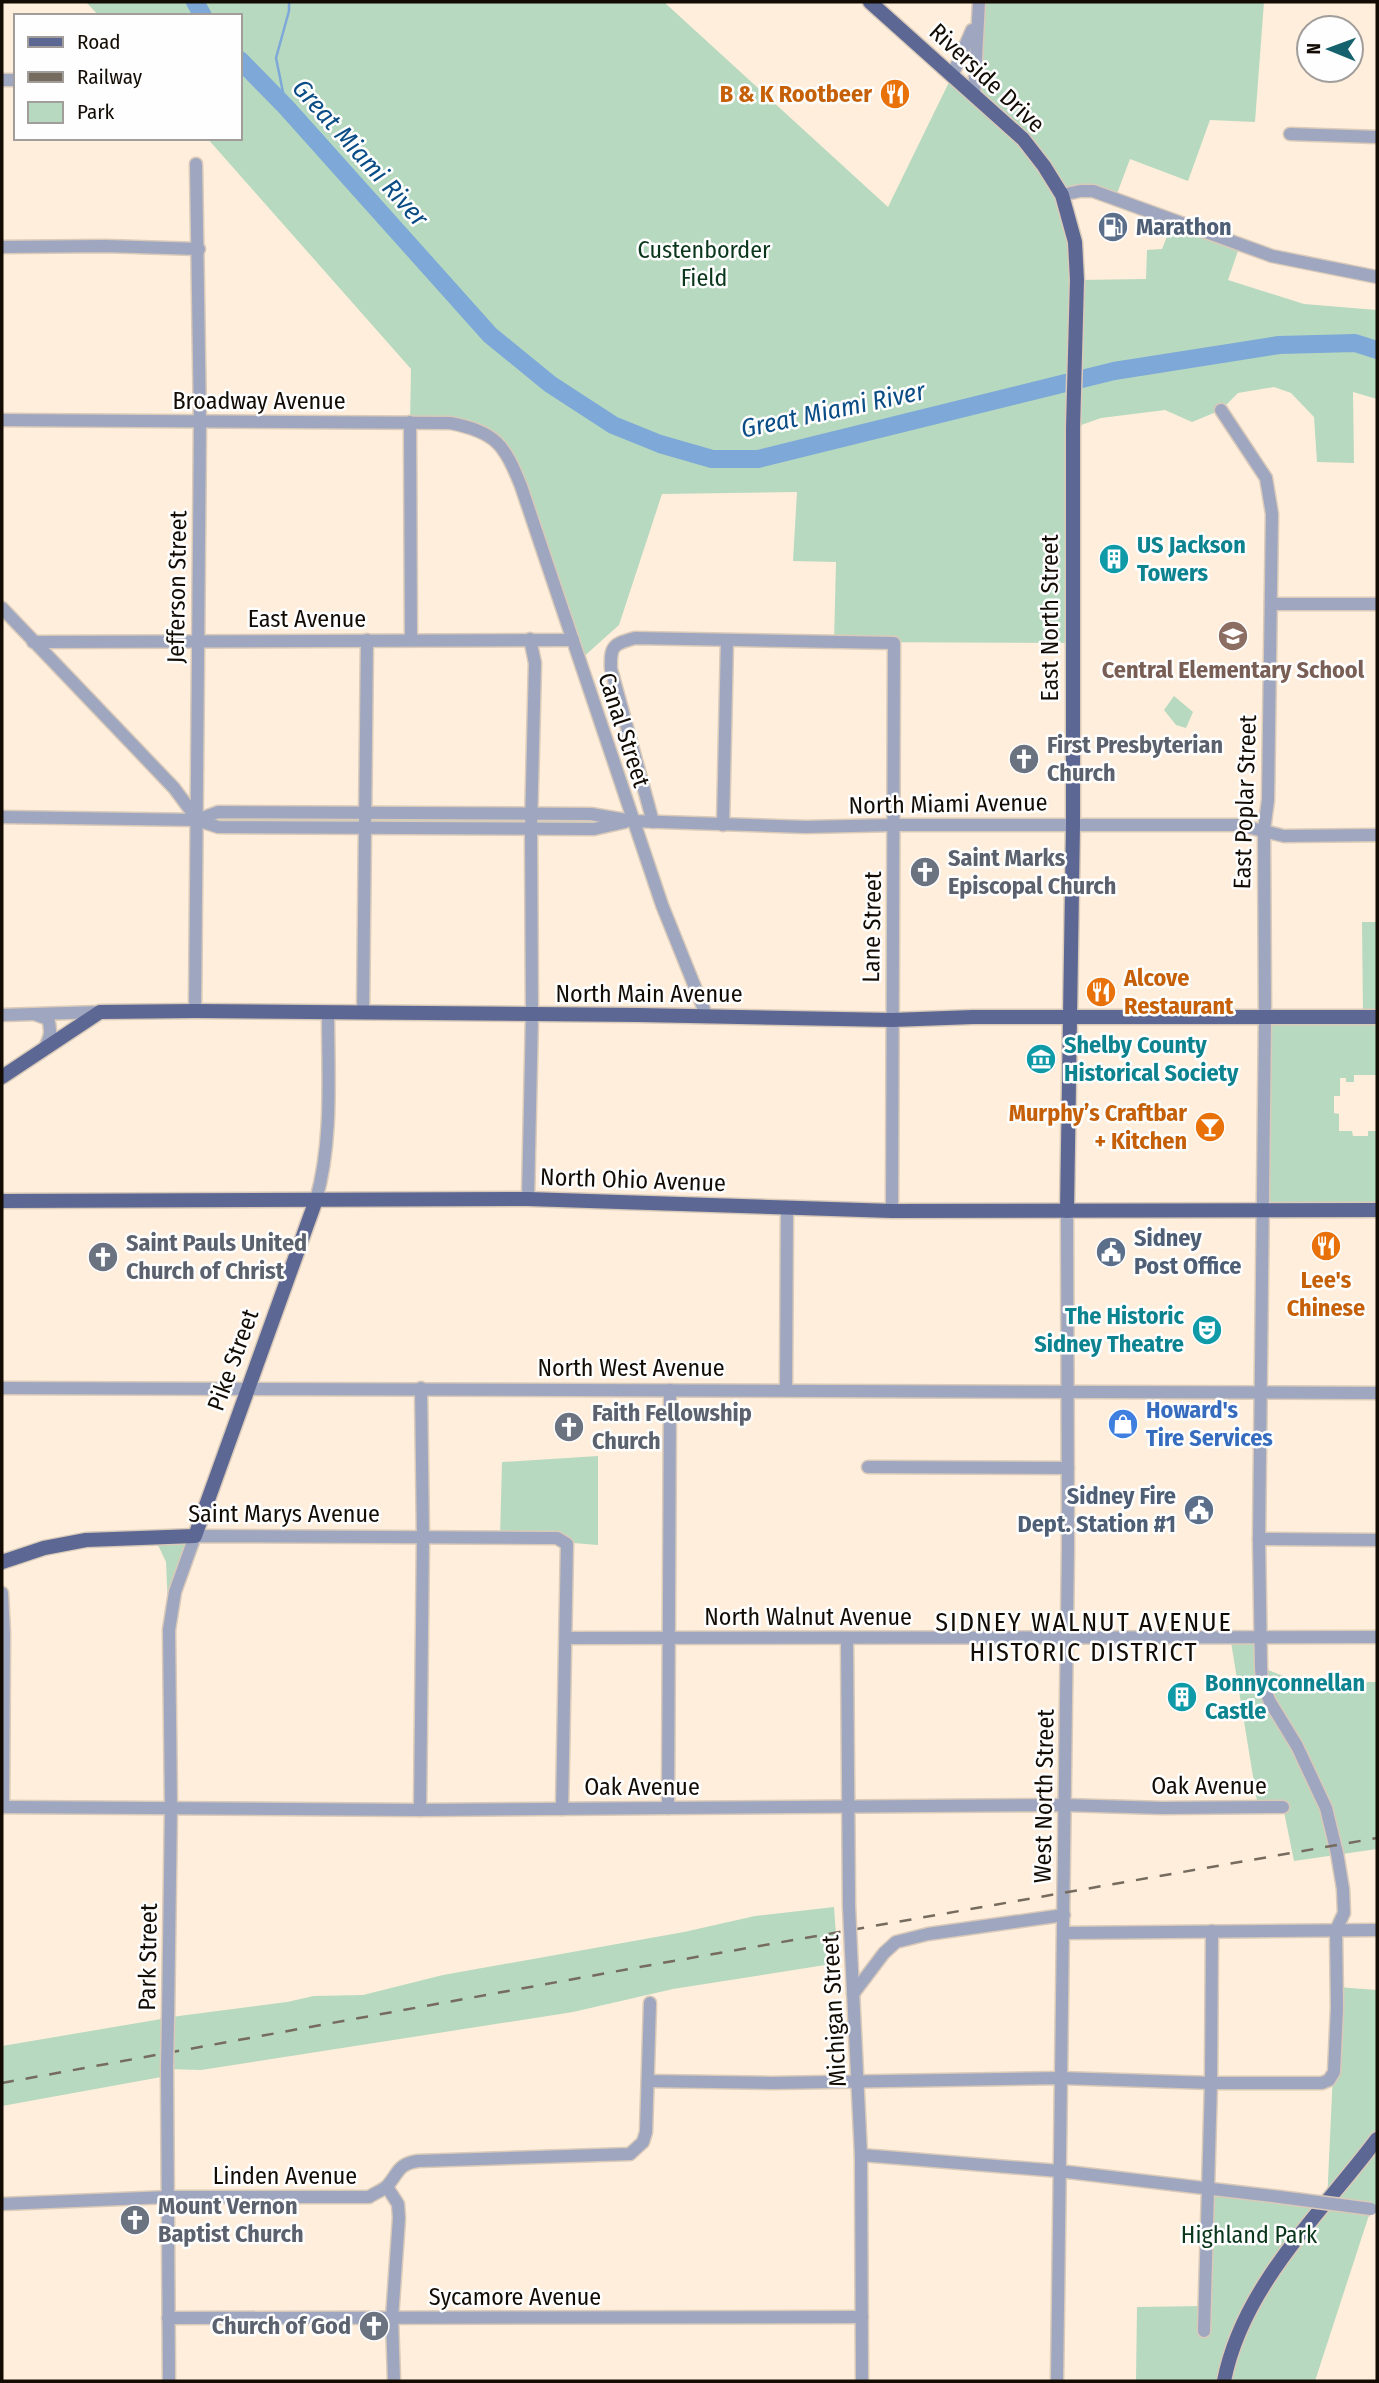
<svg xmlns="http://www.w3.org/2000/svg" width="1379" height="2383" font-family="'Fira Sans Condensed',sans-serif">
<rect width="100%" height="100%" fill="#ffeedb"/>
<g fill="#b7d9bf">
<polygon points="86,2 664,2 888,207 952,76 973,94 979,2 1264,2 1255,122 1210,120 1188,181 1130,159 1115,199 1093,191 1062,195 1078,280 1146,279 1147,250 1162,249 1173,221 1240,245 1228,280 1304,304 1377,310 1377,399 1353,392 1354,463 1317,462 1314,417 1291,393 1274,387 1238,393 1221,410 1192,422 1165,410 1101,418 1073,428 1073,643 834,642 836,562 793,561 797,492 662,494 619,625 580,660 507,453 471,427 410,422 411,369 207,138 240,138 240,16 99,16"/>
<polygon points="1174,696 1193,712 1186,728 1176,725 1164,710"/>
<polygon points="218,812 632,821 594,829 218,827 197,820"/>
<polygon points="1362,922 1377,922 1377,1075 1354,1075 1354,1082 1346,1082 1346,1078 1340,1078 1340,1096 1334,1096 1334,1113 1339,1114 1339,1131 1352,1131 1353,1136 1368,1136 1368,1131 1377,1131 1377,1210 1263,1210 1265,1018 1363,1017"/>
<polygon points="598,1456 598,1545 500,1537 502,1462"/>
<polygon points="195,1536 169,1630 166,1562 159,1547 146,1538"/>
<polygon points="1230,1636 1259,1636 1261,1667 1298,1682 1377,1682 1377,1849 1294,1861 1283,1807 1258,1807"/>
<polygon points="834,1907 838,1963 673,1989 573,2012 201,2070 167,2069 167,2076 2,2106 2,2046 179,2016 287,2002 314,1996 363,1995 443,1975 684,1932 755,1916"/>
<polygon points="1337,1987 1377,1990 1377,2209 1371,2209 1315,2381 1136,2381 1137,2307 1204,2306 1208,2187 1327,2202"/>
</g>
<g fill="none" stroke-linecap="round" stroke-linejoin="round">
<polyline stroke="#7da8d7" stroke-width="2.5" points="286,107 276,58 289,11 289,2"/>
<g stroke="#7da8d7" stroke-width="18">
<polyline points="195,2 203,16"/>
<polyline points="240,60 286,107 490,335 550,384 613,425 660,444 712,459 758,459 1114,371 1279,345 1355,343 1377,350"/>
</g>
<g stroke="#d9cab9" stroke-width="15">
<g id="minor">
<polyline points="952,76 972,30"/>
<polyline points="2,80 16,80"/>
<polyline points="974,95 979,2"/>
<polyline points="1290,134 1377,137"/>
<polyline points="1062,195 1080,191 1093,191 1272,256 1377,277"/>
<polyline points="2,247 105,246 199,249"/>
<path d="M2,420l448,3c46,9 54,21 71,63l141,419 45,112"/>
<polyline points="410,422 411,640"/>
<polyline points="1271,604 1377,604"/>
<polyline points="2,608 174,788 197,819"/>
<polyline points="33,642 573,640"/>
<polyline points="2,817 197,820 218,827 594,829 625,822"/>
<polyline points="197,820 218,812 591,814 632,821 806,827 894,825 1239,825 1284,836 1377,835"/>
<path d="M653,822l-42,-153c-1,-23 2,-25 24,-31l259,5 -2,568"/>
<polyline points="723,825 727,641"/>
<polyline points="195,1011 200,422 196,164"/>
<polyline points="363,1013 367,640"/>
<polyline points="2,1015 100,1012"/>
<path d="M37,1015l11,4c4,13 2,19 -4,30"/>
<polyline points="528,1199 532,1015 531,827 535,663 530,639"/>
<path d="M316,1200c17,-60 12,-125 12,-187"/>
<polyline points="2,1388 1377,1393"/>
<polyline points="786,1389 787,1208"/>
<polyline points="868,1467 1068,1468"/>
<polyline points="1259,1539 1377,1540"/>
<polyline points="2,1593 4,1634 3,1807"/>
<polyline points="566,1638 1377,1637"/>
<polyline points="847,1639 849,1906"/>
<polyline points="2,1807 420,1810 1064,1805 1162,1808 1283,1807"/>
<polyline points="668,1808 670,1390"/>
<polyline points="420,1810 423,1537 421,1388"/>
<polyline points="1064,1933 1377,1930"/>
<polyline points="851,1950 861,2155 862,2381"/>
<polyline points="853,1994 884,1953 896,1942 928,1934 1064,1915"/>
<polyline points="168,2018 171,1807 169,1630 175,1592 195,1536 545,1538 557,1538 567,1544 562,1809"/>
<polyline points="167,2069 169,2381"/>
<polyline points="648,2081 772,2083 1060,2078 1211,2083 1322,2083 1329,2080 1334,2072 1337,2008 1336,1930 1344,1913 1343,1889 1337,1853 1326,1808 1297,1746 1270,1702 1262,1683 1261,1667 1259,1539 1265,1018 1264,830 1268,800 1272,514 1266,478 1221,410"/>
<polyline points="861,2155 1059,2171 1280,2197"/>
<polyline points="387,2187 398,2204 399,2218 392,2318 394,2381"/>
<path d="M2,2204l166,-7h201c6,-4 15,-7 19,-12 11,-13 10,-21 30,-24l212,-7 13,-12 3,-10 4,-129"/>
<polyline points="168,2318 862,2317"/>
<polyline points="1204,2331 1211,2083 1212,1931"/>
<polyline points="1057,2381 1068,1547 1067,1211"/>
</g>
</g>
<g stroke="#d9cab9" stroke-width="17">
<g id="major">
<polyline points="870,2 1023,139 1044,166 1062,195 1075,242 1077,280 1073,428 1073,824 1067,1211"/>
<polyline points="2,1077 100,1012 195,1011 639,1015 892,1020 973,1017 1377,1017"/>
<polyline points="2,1201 528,1199 892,1211 1377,1210"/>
<polyline points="2,1562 44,1548 86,1540 195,1536 316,1200"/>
<path d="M1224,2381c19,-96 96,-166 153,-242"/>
</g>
</g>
<use href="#minor" stroke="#9fa6c0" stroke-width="12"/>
<use href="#major" stroke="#5c6794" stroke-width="14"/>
<polyline stroke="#756b5e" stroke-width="2.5" stroke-dasharray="12 12" stroke-linecap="butt" points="2,2083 662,1963 1377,1838"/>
<g stroke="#d9cab9" stroke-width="15" stroke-linecap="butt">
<g id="minor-bridge">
<polyline points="849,1906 851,1950"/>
<polyline points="167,2069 168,2018"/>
<polyline points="1280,2197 1371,2209"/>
</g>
</g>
<use href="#minor-bridge" stroke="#9fa6c0" stroke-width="12"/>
</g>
<defs>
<g id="restaurant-disc" transform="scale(1.575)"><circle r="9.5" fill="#e8710a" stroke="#fefefe"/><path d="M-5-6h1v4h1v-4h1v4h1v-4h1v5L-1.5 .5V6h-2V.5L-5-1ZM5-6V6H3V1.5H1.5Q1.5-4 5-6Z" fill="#fff"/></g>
<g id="fuel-disc" transform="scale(1.575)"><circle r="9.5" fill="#5c6f8a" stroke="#fefefe"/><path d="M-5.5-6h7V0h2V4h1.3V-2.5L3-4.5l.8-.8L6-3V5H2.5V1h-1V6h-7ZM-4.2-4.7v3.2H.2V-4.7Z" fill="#fff"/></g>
<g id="building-disc" transform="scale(1.575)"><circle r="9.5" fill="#0f9aa8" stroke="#fefefe"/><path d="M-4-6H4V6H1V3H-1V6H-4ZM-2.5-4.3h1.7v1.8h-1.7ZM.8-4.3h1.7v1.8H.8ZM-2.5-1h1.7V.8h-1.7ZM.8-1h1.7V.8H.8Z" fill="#fff"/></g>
<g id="school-disc" transform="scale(1.575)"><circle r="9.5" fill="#8d6e63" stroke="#fefefe"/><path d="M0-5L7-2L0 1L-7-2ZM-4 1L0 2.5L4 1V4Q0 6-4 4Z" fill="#fff"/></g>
<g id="church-disc" transform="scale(1.575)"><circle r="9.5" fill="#6b7280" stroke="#fefefe"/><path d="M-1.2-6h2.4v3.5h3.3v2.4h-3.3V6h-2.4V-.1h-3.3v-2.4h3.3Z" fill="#fff"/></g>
<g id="museum-disc" transform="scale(1.575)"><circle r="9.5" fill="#0f9aa8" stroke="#fefefe"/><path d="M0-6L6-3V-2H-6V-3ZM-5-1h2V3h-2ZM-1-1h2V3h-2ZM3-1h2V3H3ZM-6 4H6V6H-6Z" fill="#fff"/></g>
<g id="bar-disc" transform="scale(1.575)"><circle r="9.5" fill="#e8710a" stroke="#fefefe"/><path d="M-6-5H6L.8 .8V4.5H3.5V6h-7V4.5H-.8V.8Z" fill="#fff"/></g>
<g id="civic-disc" transform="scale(1.575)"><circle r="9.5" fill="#5c6f8a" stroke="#fefefe"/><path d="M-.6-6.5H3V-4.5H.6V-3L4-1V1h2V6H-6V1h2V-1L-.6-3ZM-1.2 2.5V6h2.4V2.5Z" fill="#fff"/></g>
<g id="theatre-disc" transform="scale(1.575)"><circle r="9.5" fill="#0f9aa8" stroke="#fefefe"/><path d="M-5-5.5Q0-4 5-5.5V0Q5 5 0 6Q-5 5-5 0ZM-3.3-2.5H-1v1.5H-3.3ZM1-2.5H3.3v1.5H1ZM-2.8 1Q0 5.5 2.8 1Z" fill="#fff"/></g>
<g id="shop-disc" transform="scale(1.575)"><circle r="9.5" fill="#3f7fe0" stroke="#fefefe"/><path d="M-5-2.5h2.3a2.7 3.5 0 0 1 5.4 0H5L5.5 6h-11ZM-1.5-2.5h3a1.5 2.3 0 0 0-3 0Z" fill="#fff"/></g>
</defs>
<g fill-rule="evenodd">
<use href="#restaurant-disc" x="895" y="94"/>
<use href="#fuel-disc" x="1113" y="227"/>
<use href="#building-disc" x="1114" y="559"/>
<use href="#school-disc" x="1233" y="636"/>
<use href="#church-disc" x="1024" y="759"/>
<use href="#church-disc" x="925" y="872"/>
<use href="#restaurant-disc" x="1101" y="992"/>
<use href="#museum-disc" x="1041" y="1059"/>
<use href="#bar-disc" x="1210" y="1127"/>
<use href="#restaurant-disc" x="1326" y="1246"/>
<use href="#civic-disc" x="1111" y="1252"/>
<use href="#church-disc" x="103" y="1257"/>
<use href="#theatre-disc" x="1207" y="1330"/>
<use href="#shop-disc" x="1123" y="1424"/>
<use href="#church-disc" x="569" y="1427"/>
<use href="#civic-disc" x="1199" y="1510"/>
<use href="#building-disc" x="1182" y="1697"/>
<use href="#church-disc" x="135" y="2220"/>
<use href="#church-disc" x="374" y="2326"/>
</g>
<g text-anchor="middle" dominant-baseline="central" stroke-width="5" stroke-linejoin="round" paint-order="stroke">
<g font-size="24" fill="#120c05" stroke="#fefefe">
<text transform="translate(987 78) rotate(43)">Riverside Drive</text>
<text x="259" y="401">Broadway Avenue</text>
<text transform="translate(177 587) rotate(-89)">Jefferson Street</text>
<text transform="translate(1050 618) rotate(-90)">East North Street</text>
<text x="307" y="619">East Avenue</text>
<text transform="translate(624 730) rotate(72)">Canal Street</text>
<text transform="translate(1245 802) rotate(-88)">East Poplar Street</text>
<text transform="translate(948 804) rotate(-1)">North Miami Avenue</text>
<text transform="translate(872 927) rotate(-89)">Lane Street</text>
<text x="649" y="994">North Main Avenue</text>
<text transform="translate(633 1180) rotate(2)">North Ohio Avenue</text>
<text transform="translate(233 1360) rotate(-70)">Pike Street</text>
<text x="631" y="1368">North West Avenue</text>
<text x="284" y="1514">Saint Marys Avenue</text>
<text x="808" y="1617">North Walnut Avenue</text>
<text x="1209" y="1786">Oak Avenue</text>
<text x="642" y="1787">Oak Avenue</text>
<text transform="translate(1044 1796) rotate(-89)">West North Street</text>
<text transform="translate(148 1957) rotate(-89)">Park Street</text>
<text transform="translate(834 2011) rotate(-93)">Michigan Street</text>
<text x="285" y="2176">Linden Avenue</text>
<text x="515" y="2297">Sycamore Avenue</text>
</g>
<g font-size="24" font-weight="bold" fill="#c56008" stroke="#fefefe" text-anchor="end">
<text x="872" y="94">B &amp; K Rootbeer</text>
<text x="1124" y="978" text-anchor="start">Alcove<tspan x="1124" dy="28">Restaurant</tspan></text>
<text x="1187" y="1113">Murphy’s Craftbar<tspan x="1187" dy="28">+ Kitchen</tspan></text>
<text x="1326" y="1280" text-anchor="middle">Lee's<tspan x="1326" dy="28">Chinese</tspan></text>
</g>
<g font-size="24" font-weight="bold" fill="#4e5e75" stroke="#fefefe" text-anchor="start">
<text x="1136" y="227">Marathon</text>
<text x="1134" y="1238">Sidney<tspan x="1134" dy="28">Post Office</tspan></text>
<text x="1176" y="1496" text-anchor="end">Sidney Fire<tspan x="1176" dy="28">Dept. Station #1</tspan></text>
</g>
<g font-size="24" fill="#0a371c" stroke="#fefefe">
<text x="704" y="250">Custenborder<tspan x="704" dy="28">Field</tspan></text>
<text x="1249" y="2235">Highland Park</text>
</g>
<g font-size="24" font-weight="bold" fill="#0d838f" stroke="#fefefe" text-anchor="start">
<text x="1137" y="545">US Jackson<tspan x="1137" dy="28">Towers</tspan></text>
<text x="1064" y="1045">Shelby County<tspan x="1064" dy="28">Historical Society</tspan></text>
<text x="1184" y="1316" text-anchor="end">The Historic<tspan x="1184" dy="28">Sidney Theatre</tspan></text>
<text x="1205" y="1683">Bonnyconnellan<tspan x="1205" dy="28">Castle</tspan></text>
</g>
<g font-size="24" font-weight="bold" fill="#785e54" stroke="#fefefe">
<text x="1233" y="670">Central Elementary School</text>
</g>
<g font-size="24" font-weight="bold" fill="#5b616d" stroke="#fefefe" text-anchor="start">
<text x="1047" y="745">First Presbyterian<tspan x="1047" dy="28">Church</tspan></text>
<text x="948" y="858">Saint Marks<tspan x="948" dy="28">Episcopal Church</tspan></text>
<text x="126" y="1243">Saint Pauls United<tspan x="126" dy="28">Church of Christ</tspan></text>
<text x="592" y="1413">Faith Fellowship<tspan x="592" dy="28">Church</tspan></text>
<text x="158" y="2206">Mount Vernon<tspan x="158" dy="28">Baptist Church</tspan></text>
<text x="351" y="2326" text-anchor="end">Church of God</text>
</g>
<g font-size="24" font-weight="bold" fill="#366cbe" stroke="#fefefe" text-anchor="start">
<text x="1146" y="1410">Howard's<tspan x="1146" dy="28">Tire Services</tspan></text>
</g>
<g font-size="26" font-style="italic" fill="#0a4c85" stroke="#fefefe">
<text transform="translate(360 153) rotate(48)">Great Miami River</text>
<text transform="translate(833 410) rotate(-12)">Great Miami River</text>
</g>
<g font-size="26" letter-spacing="2" fill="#120c05" stroke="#fefefe">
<text x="1084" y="1622">SIDNEY WALNUT AVENUE<tspan x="1084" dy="30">HISTORIC DISTRICT</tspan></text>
</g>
</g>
<rect width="1379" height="2383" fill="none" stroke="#120c05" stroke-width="7"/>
<rect x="14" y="14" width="228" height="126" fill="#fefefe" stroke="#a09d9a" stroke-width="2"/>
<rect x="28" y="37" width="35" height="10" fill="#5c6794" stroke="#a09d9a" stroke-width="2"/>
<text x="77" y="49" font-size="21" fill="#120c05">Road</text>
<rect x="28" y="72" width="35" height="10" fill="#756b5e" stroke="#a09d9a" stroke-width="2"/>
<text x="77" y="84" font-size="21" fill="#120c05">Railway</text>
<rect x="28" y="102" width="35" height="21" fill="#b7d9bf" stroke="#a09d9a" stroke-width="2"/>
<text x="77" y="119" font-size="21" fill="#120c05">Park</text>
<g transform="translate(1330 49) rotate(271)"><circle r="33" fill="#fefefe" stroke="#a09d9a" stroke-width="2"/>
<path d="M0-5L12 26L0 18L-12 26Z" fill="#15616d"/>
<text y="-10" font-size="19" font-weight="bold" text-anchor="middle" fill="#120c05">N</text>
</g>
</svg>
